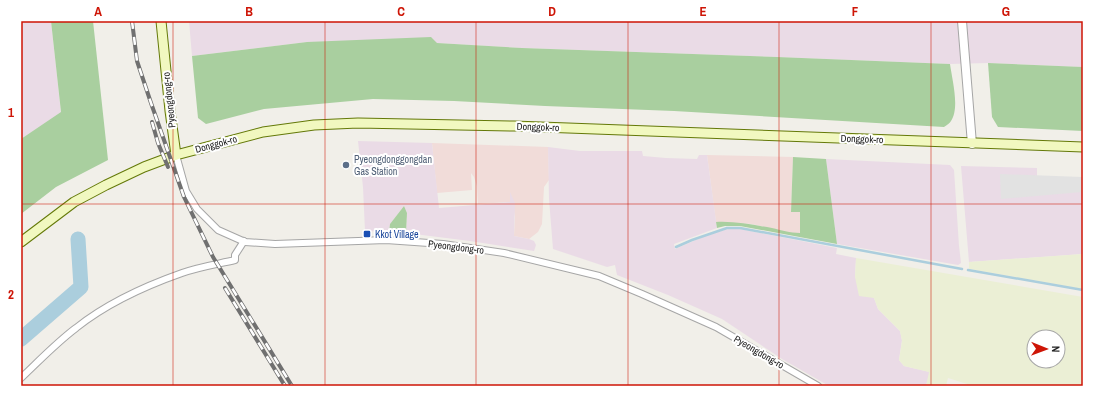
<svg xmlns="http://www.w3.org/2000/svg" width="1104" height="407" font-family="'Archivo Narrow',sans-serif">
<rect width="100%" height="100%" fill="#f1efe9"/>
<g fill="#f1dcd9">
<polygon points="432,143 548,147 549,180 544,187 542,224 538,232 529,239 514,236 515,216 510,193 510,202 478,204 477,186 474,177 471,173 472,190 437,193"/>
<polygon points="707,155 793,157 791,212 800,212 800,233 789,233 752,224 716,222"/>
</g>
<g fill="#eadbe6">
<polygon points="21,21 51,21 61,113 21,139"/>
<polygon points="189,21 1083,21 1083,67 988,63 950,64 777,57 522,48 437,43 307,42 192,56"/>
<polygon points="358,141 432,143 439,208 510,202 510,192 515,203 514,236 529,239 534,241 536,245 534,251 470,241 406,233 407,213 404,206 390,224 389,232 365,231 363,187"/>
<polygon points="548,147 580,151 642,151 643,156 666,158 697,159 699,155 707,155 717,228 674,244 675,249 705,236 728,229 740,229 837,248 836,254 856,258 855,277 874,298 878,309 900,331 902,340 899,360 904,366 930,372 926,386 829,386 782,359 722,319 668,295 617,275 615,265 607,267 553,249 549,199"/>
<polygon points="826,159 950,165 954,170 959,246 961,263 958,265 837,244"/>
<polygon points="961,166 1037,168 1037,176 1083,178 1083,254 969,262"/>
</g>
<g fill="#ebefd5" fill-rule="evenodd">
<polygon points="1083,254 1083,289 969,269 969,262"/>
<path d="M856,258l227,39v89h-116v-2l-19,-6 -2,8h-20l3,-14 -25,-6 -5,-6 3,-19 -2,-10 -22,-22 -4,-11 -15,-2 -4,-19zM1034,337h24v24h-24z"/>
</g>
<g fill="#a9cf9f">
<polygon points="51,21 93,21 108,160 56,187 21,214 21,139 61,112"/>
<path d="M431,37l6,6 85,5 255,9 173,7c2,15 10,44 1,57 -1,2 -4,4 -7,6l-270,-16 -129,-5 -91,-5 -81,-2 -109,10 -58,15 -8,-6 -6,-62 115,-14z"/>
<polygon points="988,63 1083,67 1083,131 998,127 992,117"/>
<path d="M793,157l33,2 11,85 -97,-18h-15l-8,2 -1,-6c19,-1 38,3 56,6 9,2 18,5 28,5v-21h-9z"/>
<polygon points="404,206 407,213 406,233 389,232 390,224"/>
</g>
<polygon fill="#e2e2e2" points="1000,174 1082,177 1082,192 1001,199"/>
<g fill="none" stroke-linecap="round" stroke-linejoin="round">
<g stroke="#abcedd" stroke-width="2.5">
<polyline points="676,247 692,240 727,228 740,228 962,269"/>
<polyline points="968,270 1083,290"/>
</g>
<polyline stroke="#abcedd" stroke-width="15" points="21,339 81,287 78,239"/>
<g stroke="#a6a6a6" stroke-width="8">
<g id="minor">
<polyline points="176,155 186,191 197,209 218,230 245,242 275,244 386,240 443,244 504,253 599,276 642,294 716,327 818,386"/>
<path d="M21,378c18,-17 35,-35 55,-50 30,-24 69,-42 106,-55 17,-6 36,-9 53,-13v-5l9,-14"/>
</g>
</g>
<g stroke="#a6a6a6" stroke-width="10">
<polyline id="tertiary" points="962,21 972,144"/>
</g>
<g stroke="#647908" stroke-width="11">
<g id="secondary">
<polyline points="161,21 170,111 176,155"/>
<polyline points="21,242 74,202 106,185 144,167 176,155 263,132 314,125 358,123 514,126 1083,147"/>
</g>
</g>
<use href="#minor" stroke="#fff" stroke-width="6"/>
<use href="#tertiary" stroke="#fff" stroke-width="8"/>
<use href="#secondary" stroke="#f1f8c0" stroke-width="9"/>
<g stroke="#707070" stroke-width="4">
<g id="rail">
<polyline points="132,21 137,61 151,103 184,197 213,257 292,386"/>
<polyline points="152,122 158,143 168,167"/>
<polyline points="225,288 285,386"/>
</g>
</g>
<use href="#rail" stroke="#fff" stroke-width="2.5" stroke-dasharray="8" stroke-linecap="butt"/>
</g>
<path fill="none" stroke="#ce1506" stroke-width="1" stroke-opacity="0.55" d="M173,21v365M325,21v365M476,21v365M628,21v365M779,21v365M931,21v365M21,204h1062"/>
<circle fill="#5c6f8a" stroke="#fff" stroke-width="1.5" cx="346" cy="165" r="4"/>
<rect fill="#1a4fb4" stroke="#fff" stroke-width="1.5" x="363" y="230" width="8" height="8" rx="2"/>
<g text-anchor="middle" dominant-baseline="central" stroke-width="4" stroke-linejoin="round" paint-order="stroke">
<g font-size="10" fill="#222" stroke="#fff">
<text transform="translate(169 100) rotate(-96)">Pyeongdong-ro</text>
<text transform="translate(538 127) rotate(2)">Donggok-ro</text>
<text transform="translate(862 139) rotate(2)">Donggok-ro</text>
<text transform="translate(216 144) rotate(-15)">Donggok-ro</text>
<text transform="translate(456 247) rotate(7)">Pyeongdong-ro</text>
<text transform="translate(759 352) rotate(30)">Pyeongdong-ro</text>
</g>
<g font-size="10" fill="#4e5e75" stroke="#fff" text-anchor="start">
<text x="354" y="159">Pyeongdonggongdan<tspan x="354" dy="12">Gas Station</tspan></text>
</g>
<g font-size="10" fill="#164399" stroke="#fff" text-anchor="start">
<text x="375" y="234">Kkot Village</text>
</g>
</g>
<rect width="1104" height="407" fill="none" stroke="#ffffff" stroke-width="44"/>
<g transform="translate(1046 349) rotate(91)"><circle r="19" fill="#ffffff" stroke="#a7a7a7"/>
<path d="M0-3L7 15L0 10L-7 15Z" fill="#ce1506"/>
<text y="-6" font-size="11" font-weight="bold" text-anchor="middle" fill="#222222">N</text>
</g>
<rect x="22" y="22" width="1060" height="363" fill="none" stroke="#ce1506" stroke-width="1.5"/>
<g font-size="13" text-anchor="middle" font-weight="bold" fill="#ce1506">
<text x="98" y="16">A</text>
<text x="249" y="16">B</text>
<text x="401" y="16">C</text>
<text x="552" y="16">D</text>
<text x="703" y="16">E</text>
<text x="855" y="16">F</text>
<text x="1006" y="16">G</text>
<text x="11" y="117">1</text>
<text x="11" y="299">2</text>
</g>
</svg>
